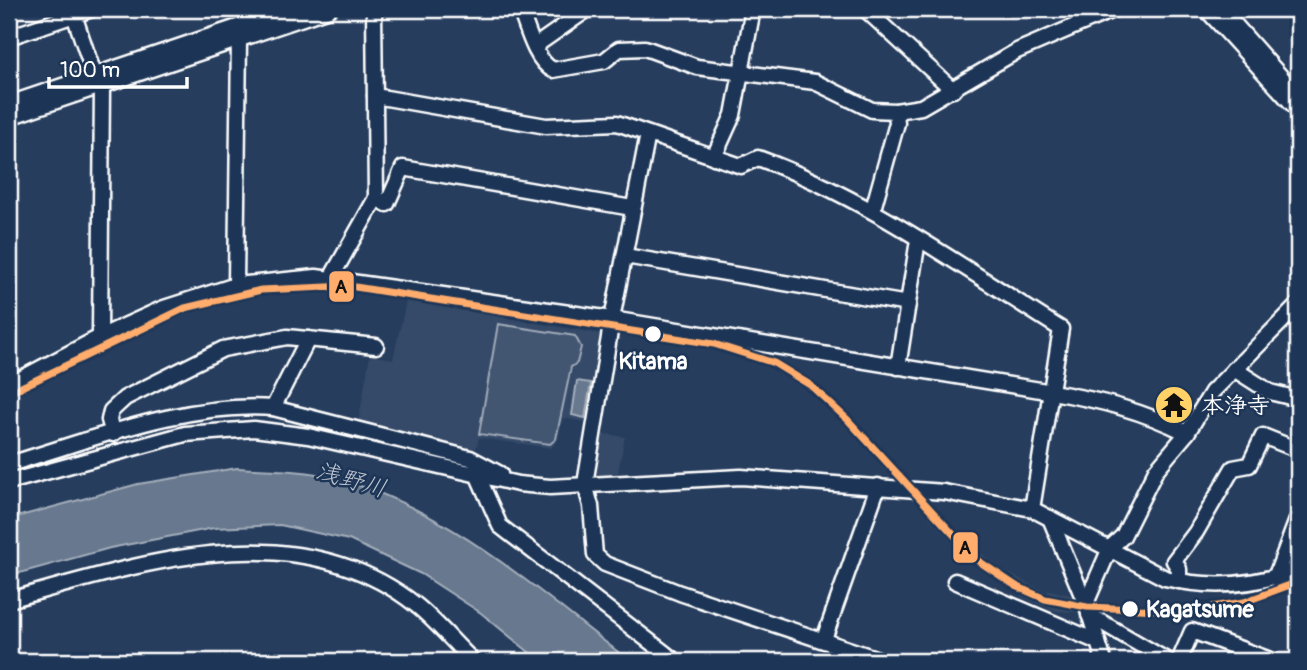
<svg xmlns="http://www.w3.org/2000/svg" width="1307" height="670" font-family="Pangolin,'Klee One',sans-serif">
<rect width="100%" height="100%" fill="#263d5e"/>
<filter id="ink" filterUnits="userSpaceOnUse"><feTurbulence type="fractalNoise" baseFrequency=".0143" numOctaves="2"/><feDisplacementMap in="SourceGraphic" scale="14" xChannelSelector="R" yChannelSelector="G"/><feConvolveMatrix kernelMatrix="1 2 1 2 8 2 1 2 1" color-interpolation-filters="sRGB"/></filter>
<g filter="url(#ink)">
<g fill="#344a68">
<polygon points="330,281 326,290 244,298 197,310 49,377 49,369 174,308 252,288"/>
<polygon points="332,281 747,346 746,349 791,368 830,396 935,513 926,514 845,422 808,387 756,359 684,342 401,298 328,290"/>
<polygon points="406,301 606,335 590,423 563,418 558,440 551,448 479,438 476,449 358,423 370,355 393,359"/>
<polygon points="600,433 625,437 617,477 592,479"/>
<polygon points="936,515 997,567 1047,593 1049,590 1090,600 1165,606 1217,604 1247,598 1265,602 1218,613 1178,617 1055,611 1020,596 1022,592 996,580 968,559 927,516"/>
</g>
<polygon fill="#425672" stroke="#a0aab8" stroke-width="2" points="498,324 575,336 581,347 577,363 571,367 556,439 550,444 479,434"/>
<g fill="#67788e" stroke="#a4aebb" stroke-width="2">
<polygon points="577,381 591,383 585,418 572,415"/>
<path d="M237,468c24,2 50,1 74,5 125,23 221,114 319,188h-90l-59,-48 -60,-39 -72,-34 -69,-15 -66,3 -104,20 -101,28v-57l129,-35z"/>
</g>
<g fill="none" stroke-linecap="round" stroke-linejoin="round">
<g stroke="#a4aebb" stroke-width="2.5">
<polyline points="1119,13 1130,9"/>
<polyline points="939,105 969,87"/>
</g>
<g stroke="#fff" stroke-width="19">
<g id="minor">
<polyline points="72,9 94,74"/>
<path d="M520,9c7,18 15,52 33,61l51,-9 15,-12 26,-1 52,19 118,15 57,28 24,1 25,-4 96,-56 98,-42"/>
<polyline points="865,9 953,90"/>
<polyline points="1206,9 1298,110"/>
<polyline points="1221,9 1298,96"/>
<polyline points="9,37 92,9"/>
<polyline points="535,46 588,9"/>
<path d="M375,96l171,30 71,-3 124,43 17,-8c110,40 205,110 303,171l-29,180"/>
<polyline points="9,104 291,9"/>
<polyline points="9,117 329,9"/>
<polyline points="648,134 612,319 585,484 591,506 595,555 605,564 680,593 884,661"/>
<polyline points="714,157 733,115 753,9"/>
<polyline points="376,198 387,204 403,168 632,208"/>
<polyline points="873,209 897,123 896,111"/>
<polyline points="625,256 908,304"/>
<polyline points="331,278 376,198 374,9"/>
<polyline points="236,285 239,39"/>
<polyline points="100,337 102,86"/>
<polyline points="898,367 918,240"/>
<polyline points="1234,369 1270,392 1298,399"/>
<path d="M9,385l91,-48 64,-29 72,-23 80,-8 296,42 440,73c48,8 91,19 135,41"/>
<polyline points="273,408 308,339"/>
<polyline points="113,434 109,420 111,411 125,398 223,349 287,337 376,346"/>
<path d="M9,464c85,-25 175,-62 264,-56l197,50 30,16"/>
<polyline points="477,474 500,526 675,661"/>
<path d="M9,482l176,-48 69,-5 54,7 210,48 32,3 191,-10 203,15 88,17 133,69c46,11 90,8 133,-9"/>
<polyline points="1050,518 1087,607 1104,661"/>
<polyline points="1275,578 1298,517"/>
<polyline points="955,581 1098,642"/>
<polyline points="1179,581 1179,569 1174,561 1196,532 1233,468 1249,465 1263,436 1298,450"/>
<path d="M9,600c131,-36 287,-90 407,5 20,16 38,38 57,56"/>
<polyline points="1087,607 1087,601 1110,548 1123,536 1156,470 1187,433 1212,392 1298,305"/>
<polyline points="1089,615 1168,661"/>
<polyline points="824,639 878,486"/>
<polyline points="1179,661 1192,631 1273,661"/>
</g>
</g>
<use href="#minor" stroke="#1d3557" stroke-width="14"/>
<g stroke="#1d3557" stroke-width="12">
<polyline id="rail-1" points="9,393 185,308 261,290 349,286 714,344 774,363 810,385 847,419 977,560 1016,586 1045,599 1087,607 1186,611 1244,602 1298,582"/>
</g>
<use href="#rail-1" stroke="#ffac6d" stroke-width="7"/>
</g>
</g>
<defs>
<g id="temple-disc" transform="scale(2.0125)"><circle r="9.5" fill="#ffd166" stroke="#1d3557"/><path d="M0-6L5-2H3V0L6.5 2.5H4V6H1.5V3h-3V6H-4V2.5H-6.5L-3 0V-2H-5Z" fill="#111"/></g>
</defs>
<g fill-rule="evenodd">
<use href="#temple-disc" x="1174" y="405"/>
</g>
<g fill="#fff" stroke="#1d3557" stroke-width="2.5">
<circle cx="653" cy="334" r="9"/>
<circle cx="1130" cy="609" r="9"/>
</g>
<g text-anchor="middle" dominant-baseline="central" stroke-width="5" stroke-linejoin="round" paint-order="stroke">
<g font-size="23" font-weight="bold" fill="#fff" stroke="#1d3557">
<text x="653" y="361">Kitama</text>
<text x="1146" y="609" text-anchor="start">Kagatsume</text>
</g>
<g font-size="23" font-weight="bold" fill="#fff" stroke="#1d3557" text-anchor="start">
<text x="1201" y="405">本浄寺</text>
</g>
<g font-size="24" font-style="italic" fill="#bbc2cc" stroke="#1d3557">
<text transform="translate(351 480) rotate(16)">浅野川</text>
</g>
</g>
<g stroke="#1d3557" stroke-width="2.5">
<rect x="328" y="270" width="27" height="33" rx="7" fill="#ffac6d"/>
<rect x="952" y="531" width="27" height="33" rx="7" fill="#ffac6d"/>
</g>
<g font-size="19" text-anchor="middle" font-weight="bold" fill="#111">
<text x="341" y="293">A</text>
<text x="965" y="554">A</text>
</g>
<rect width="1307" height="670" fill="none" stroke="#1d3557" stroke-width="35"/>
<rect x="18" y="18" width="1272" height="635" fill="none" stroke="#fff" stroke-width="2.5" filter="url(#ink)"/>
<path d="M49 77v10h138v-10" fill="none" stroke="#ffffff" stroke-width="3.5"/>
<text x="60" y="77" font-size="21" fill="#ffffff" stroke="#1d3557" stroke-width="5" paint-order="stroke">100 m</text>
</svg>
